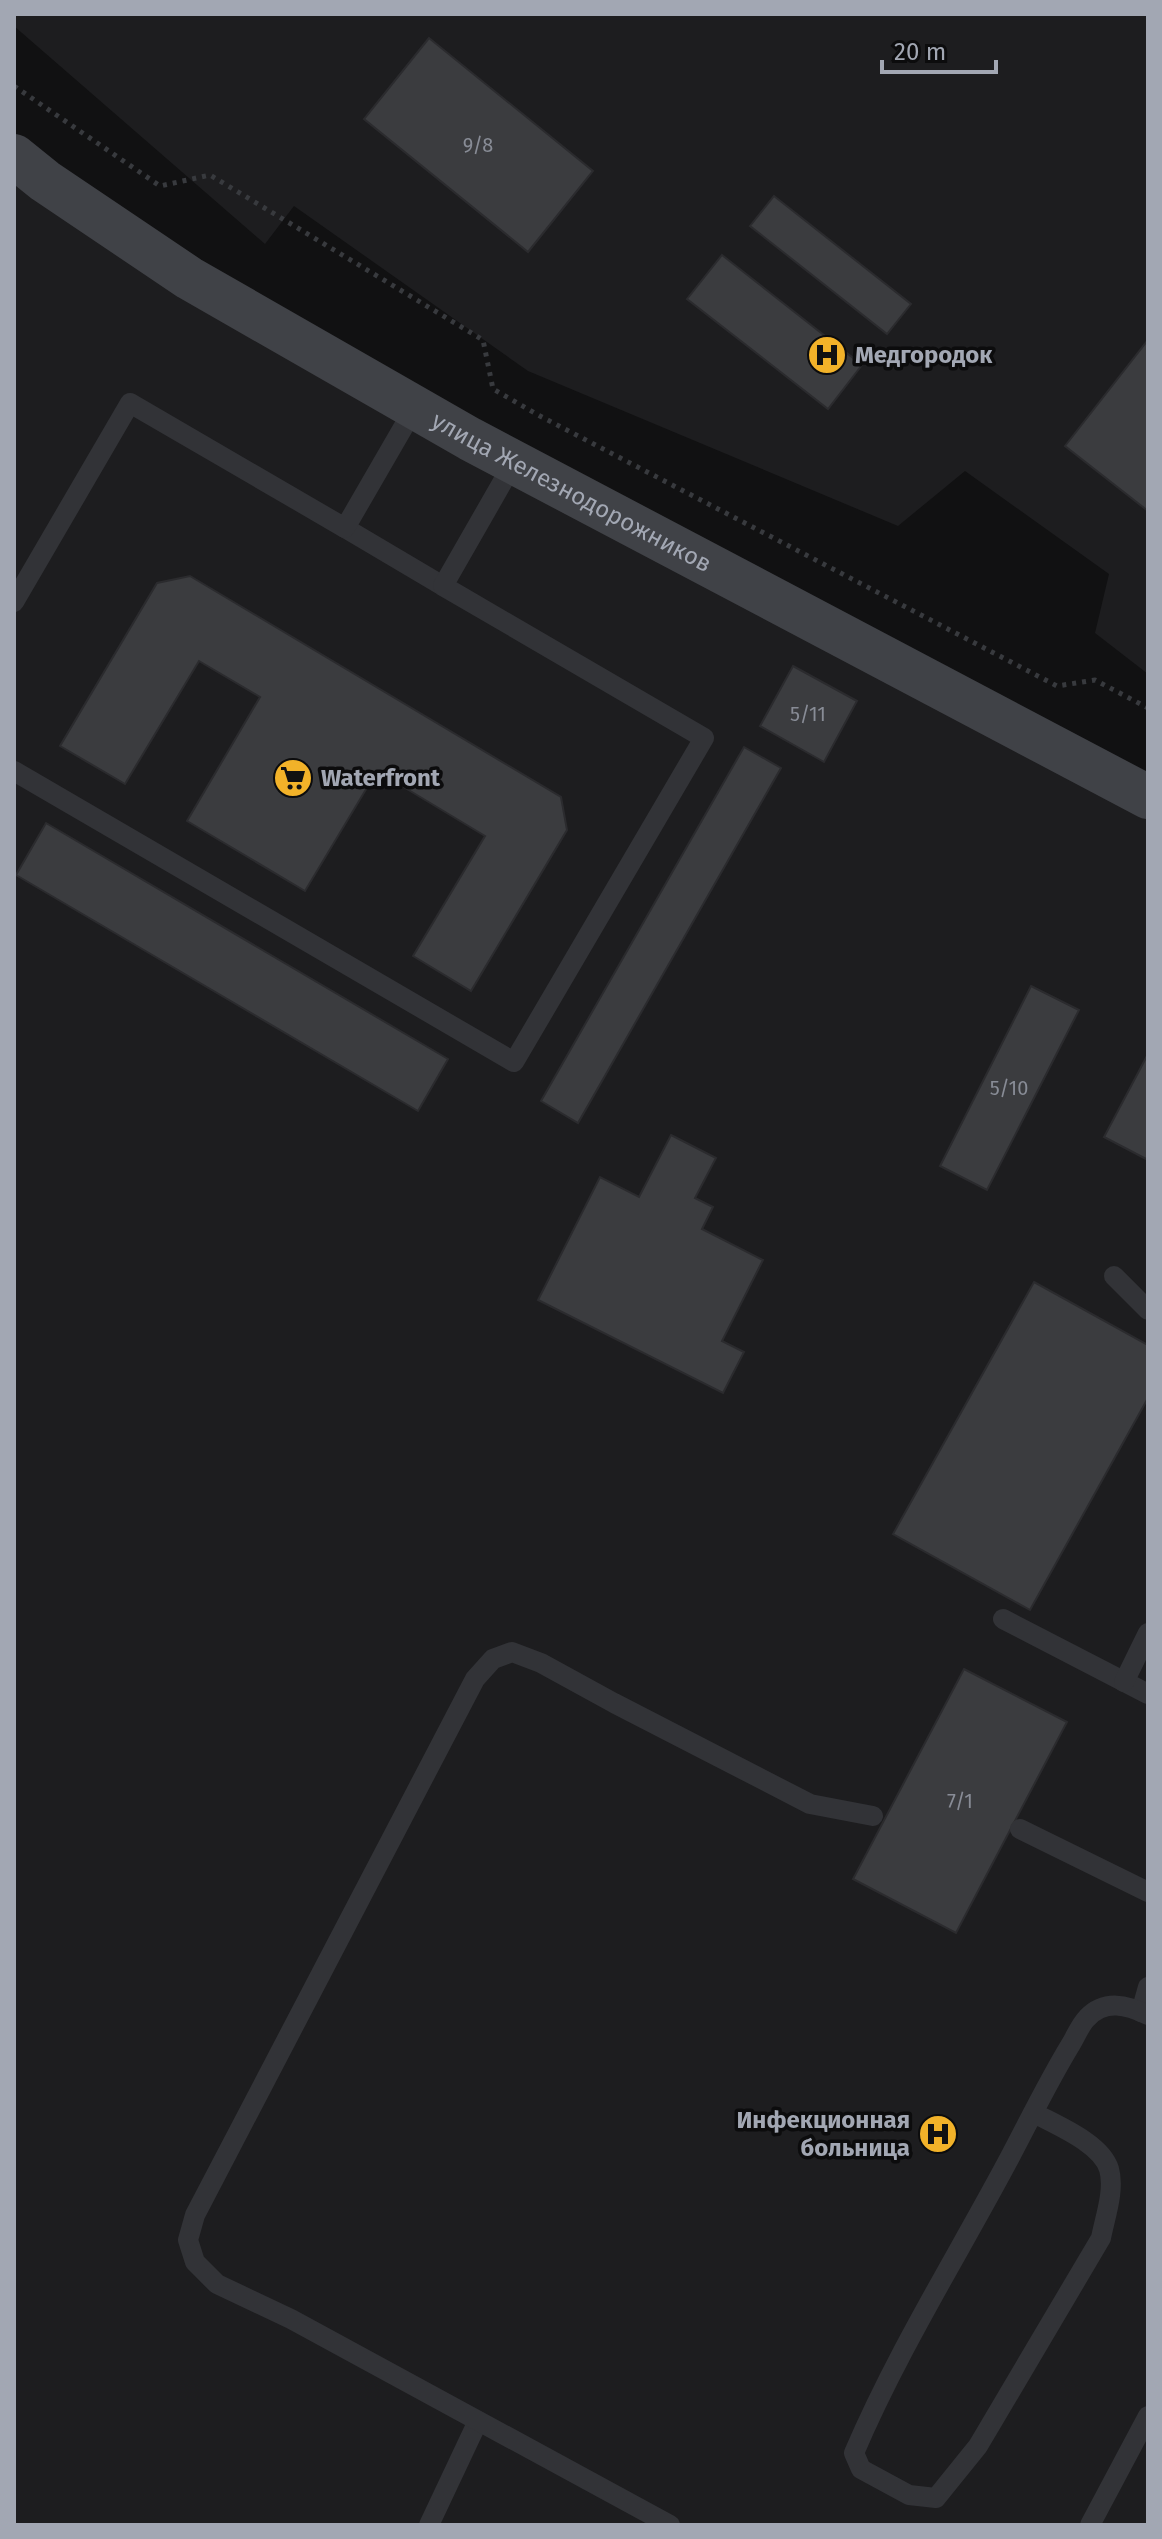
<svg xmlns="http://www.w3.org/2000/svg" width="1162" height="2539" font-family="'Fira Sans',sans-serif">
<rect width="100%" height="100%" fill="#111112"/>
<g fill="#1d1d1f">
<polygon points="14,14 1148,14 1148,674 1095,633 1109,574 965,471 898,526 528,371 294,206 265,244 14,26"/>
<polygon points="14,156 45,181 1148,795 1148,2525 14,2525"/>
</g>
<g fill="#3b3c3f" stroke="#2b2b2e" stroke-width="2">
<polygon points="429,38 593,171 528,252 364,119"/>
<polygon points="774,196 911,304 887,334 750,226"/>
<polygon points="722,255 862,365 828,409 687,299"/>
<polygon points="1148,340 1148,511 1065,446"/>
<polygon points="190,576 561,797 567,830 471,991 413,956 485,836 377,771 305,891 187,821 260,697 199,661 125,784 60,746 157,583"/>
<polygon points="793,666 857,701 824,762 760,726"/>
<polygon points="744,747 781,768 578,1123 541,1101"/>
<polygon points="46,823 448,1059 418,1111 16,875"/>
<polygon points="1031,986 1079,1010 987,1190 940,1166"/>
<polygon points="1148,1054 1148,1160 1104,1137"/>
<polygon points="671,1135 716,1158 695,1198 713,1207 702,1229 763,1260 722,1341 744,1352 723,1393 538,1300 600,1177 639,1197"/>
<polygon points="1034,1282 1148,1345 1148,1398 1030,1610 893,1534"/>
<polygon points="964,1669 1067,1722 956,1933 853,1879"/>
</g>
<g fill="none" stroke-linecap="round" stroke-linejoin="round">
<polyline stroke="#383a3e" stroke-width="5" stroke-dasharray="4 6" stroke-linecap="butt" points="14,86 160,186 210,175 483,340 493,389 540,416 1057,686 1095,680 1148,708"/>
<g stroke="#323337" stroke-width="20">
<polyline points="345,528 443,586"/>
<polyline points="14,602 130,403 345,528 415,407"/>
<polyline points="14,771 514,1062 704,738 443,586 514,462"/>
<polyline points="1114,1276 1148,1310"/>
<polyline points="1003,1619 1148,1694"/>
<polyline points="1124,1682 1148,1633"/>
<polyline points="1020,1829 1148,1892"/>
<polyline points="1141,2012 1148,1987"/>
<path d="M1034,2113c22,12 67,30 75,56 6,21 -4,48 -8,69l-123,208 -42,52 -27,-3 -48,-26 -7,-16c44,-103 104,-198 156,-296 20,-38 39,-77 61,-113 5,-8 9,-19 16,-26 18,-19 40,-13 61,-3"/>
<polyline points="429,2525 478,2421"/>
<polyline points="670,2525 291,2319 217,2284 195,2262 188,2240 195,2215 475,1679 493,1659 512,1652 541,1663 614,1703 810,1804 873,1816"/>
<polyline points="1090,2525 1148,2416"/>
</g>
<path stroke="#404247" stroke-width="44" id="s1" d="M14,156l31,25 144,97 281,161 678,358"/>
</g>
<defs>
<g id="hospital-disc" transform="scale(2)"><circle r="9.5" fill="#f2b229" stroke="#0c0c0d"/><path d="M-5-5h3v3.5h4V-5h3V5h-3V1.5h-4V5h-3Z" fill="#111"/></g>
<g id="supermarket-disc" transform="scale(2)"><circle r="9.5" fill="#f2b229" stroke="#0c0c0d"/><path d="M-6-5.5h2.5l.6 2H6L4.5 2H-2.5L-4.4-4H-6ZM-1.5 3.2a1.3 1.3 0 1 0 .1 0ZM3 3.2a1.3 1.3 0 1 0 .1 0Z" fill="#111"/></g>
</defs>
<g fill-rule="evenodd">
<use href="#hospital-disc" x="827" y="355"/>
<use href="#supermarket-disc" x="293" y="778"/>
<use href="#hospital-disc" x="938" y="2134"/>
</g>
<g text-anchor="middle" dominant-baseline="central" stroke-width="7" stroke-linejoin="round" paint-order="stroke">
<g font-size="20" fill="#888c96">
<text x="478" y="145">9/8</text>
<text x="808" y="714">5/11</text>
<text x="1009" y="1088">5/10</text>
<text x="960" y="1801">7/1</text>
</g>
<g font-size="24" font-weight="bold" fill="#a2a7b3" stroke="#0c0c0d" text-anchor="start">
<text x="855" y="355">Медгородок</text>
<text x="321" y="778">Waterfront</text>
<text x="910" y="2120" text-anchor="end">Инфекционная<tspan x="910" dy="28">больница</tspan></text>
</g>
<g font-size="24" fill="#a2a7b3" stroke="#0c0c0d">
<text stroke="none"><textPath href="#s1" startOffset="652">улица Железнодорожников</textPath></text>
</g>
</g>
<rect width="1162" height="2539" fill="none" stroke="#a2a7b3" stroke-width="32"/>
<path d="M882 60v12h114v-12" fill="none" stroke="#a2a7b3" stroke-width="4"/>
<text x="894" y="60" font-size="24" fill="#a2a7b3" stroke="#0c0c0d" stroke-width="6" paint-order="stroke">20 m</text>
</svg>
